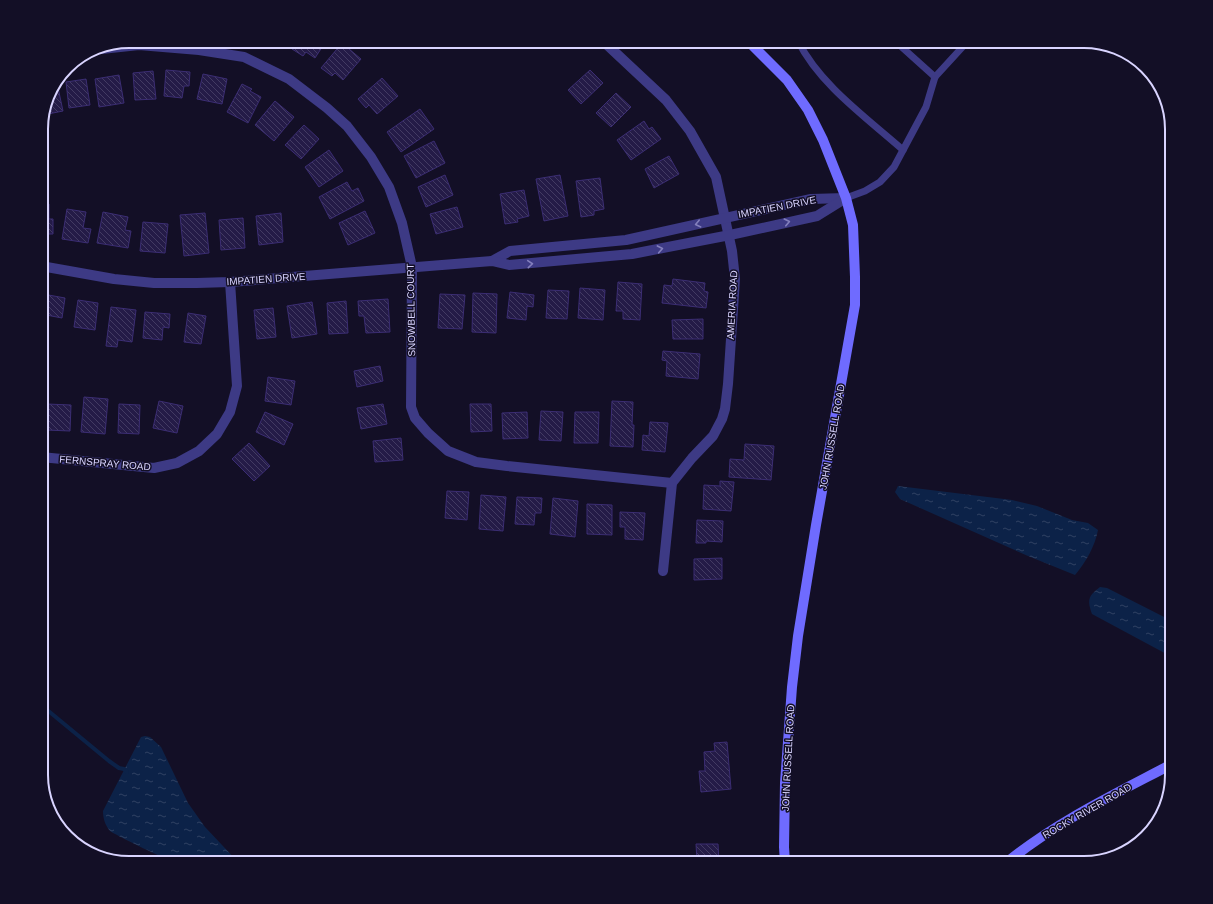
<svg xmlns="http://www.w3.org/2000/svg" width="1213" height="904" font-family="Arial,sans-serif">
<defs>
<pattern id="water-ripples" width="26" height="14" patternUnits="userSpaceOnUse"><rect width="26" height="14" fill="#0c2248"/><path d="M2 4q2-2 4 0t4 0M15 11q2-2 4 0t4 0" fill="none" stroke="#2f4163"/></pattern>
<pattern id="building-back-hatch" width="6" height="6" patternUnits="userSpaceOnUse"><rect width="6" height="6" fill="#241b47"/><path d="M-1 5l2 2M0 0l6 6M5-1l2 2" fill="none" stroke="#433b63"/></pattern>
</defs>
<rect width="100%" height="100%" fill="#130f26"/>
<g fill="url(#water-ripples)">
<path d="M898,486l114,14 25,6 35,14 16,3 10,7c-3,16 -12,32 -23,45l-47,-19 -128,-57 -5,-7z"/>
<path d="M1100,587l7,1 65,33v36l-80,-43c-5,-14 -4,-18 8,-27z"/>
<path d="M145,736l5,1 11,10 27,56 17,24 34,36c-20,0 -42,2 -62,0 -6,-1 -62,-28 -67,-32 -5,-6 -7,-13 -7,-20l38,-74z"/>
</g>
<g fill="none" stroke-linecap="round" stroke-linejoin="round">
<polyline stroke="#0c2248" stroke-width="4" points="41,701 46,709 109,761 119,768 124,769 127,772"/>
</g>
<g fill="url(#building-back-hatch)" stroke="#3b2d73">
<polygon points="297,41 326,41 315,58 306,52 303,56 292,49"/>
<polygon points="342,43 361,59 343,80 335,73 332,76 321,68"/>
<polygon points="166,70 190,72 189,86 184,86 182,98 164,96"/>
<polygon points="590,70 603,83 581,104 568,90"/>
<polygon points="153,71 156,99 135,100 133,73"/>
<polygon points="203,74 227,79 222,104 197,99"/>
<polygon points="119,75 124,103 99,107 95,79"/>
<polygon points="382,78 398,96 377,114 369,105 366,108 358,99"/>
<polygon points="86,79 90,105 69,108 66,82"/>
<polygon points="55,83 57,83 63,111 43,115 50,90"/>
<polygon points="242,84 252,89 250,91 261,97 248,123 227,112"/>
<polygon points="616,93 631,107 611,127 596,113"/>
<polygon points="275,101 294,117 274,141 255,125"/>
<polygon points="420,109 434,129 401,152 387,132"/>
<polygon points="644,121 649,129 652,127 661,139 631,160 617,140"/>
<polygon points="304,125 319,139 301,159 285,145"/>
<polygon points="434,141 445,163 416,178 404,156"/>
<polygon points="329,150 343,171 319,187 305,167"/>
<polygon points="669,156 679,174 654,188 645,169"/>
<polygon points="445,175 453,195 426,207 418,187"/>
<polygon points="560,175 568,216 544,221 536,179"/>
<polygon points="600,178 604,209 594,211 594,215 581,217 576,181"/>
<polygon points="347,182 352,191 358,188 364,201 330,219 319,197"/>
<polygon points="524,190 529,216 517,219 518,222 505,224 500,194"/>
<polygon points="41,204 49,204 49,219 53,219 53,234 41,234"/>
<polygon points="457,207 463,227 436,234 430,214"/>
<polygon points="67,209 86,212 83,228 91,229 88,243 62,239"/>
<polygon points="365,211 375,233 348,245 339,223"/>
<polygon points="103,212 128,217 125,230 131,231 128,248 97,243"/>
<polygon points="205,213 209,253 184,256 180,215"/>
<polygon points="281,213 283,242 259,245 256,216"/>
<polygon points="243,218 245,248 221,250 219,220"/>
<polygon points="143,222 168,224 165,253 140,251"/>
<polygon points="673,279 705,283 704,291 708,292 706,308 662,303 664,285 672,286"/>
<polygon points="618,282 642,284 640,320 623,319 623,311 616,311"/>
<polygon points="580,288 605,290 603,320 578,318"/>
<polygon points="548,290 569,291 567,319 546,318"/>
<polygon points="510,292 534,295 533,307 527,306 526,320 507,318"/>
<polygon points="473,293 497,294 496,333 472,332"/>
<polygon points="43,294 65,298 62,318 41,314"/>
<polygon points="440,294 465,295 462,329 438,328"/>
<polygon points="388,299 390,332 366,333 364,316 359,316 358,301"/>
<polygon points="78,300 98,303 95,330 74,327"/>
<polygon points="346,301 348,333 329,334 327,303"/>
<polygon points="312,302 317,334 292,338 287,306"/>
<polygon points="111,307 136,310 132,342 118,340 117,347 106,346"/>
<polygon points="273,308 276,337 257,339 254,310"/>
<polygon points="145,312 170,314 169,328 163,327 162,340 143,338"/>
<polygon points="188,313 206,316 201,344 184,342"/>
<polygon points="703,319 703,339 673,339 672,320"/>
<polygon points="663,351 700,354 698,379 666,376 667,361 662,360"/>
<polygon points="380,366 383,381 357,387 354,371"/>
<polygon points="268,377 295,381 291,405 265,401"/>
<polygon points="84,397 108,399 105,434 81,432"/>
<polygon points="159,401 183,406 177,433 153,428"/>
<polygon points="612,401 633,402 632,425 634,425 633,447 610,446"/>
<polygon points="47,404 71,405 70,431 46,430"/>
<polygon points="119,404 140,405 139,434 118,433"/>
<polygon points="383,404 387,424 361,429 357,408"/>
<polygon points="470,404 491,404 492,431 471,432"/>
<polygon points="541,411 563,412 561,441 539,440"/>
<polygon points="265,412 293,424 284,445 256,432"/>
<polygon points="527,412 528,438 503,439 502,413"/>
<polygon points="575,412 599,412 598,443 574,443"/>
<polygon points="650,422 668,423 665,452 642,450 643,435 649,436"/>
<polygon points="401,438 403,460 375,462 373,441"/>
<polygon points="249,443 270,466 254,481 232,459"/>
<polygon points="745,444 774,446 771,480 729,477 730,459 744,460"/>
<polygon points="720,481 734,482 731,511 703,509 704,485 720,486"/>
<polygon points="447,491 469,492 467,520 445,518"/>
<polygon points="481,495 506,497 503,531 479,529"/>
<polygon points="517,497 542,498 541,513 535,513 534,525 515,524"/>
<polygon points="553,498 578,501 575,537 550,534"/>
<polygon points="587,504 612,505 612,535 587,534"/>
<polygon points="620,512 645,513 643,540 625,539 625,527 620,527"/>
<polygon points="697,520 723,521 722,542 706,541 706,543 696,543"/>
<polygon points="722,558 722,579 694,580 694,559"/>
<polygon points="727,742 731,789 701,792 699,771 705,771 704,752 715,751 714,743"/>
<polygon points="696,844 718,844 719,863 691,863 691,861 697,861"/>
</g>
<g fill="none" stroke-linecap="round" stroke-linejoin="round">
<g stroke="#3d3a85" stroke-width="7">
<path d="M798,41c22,44 69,77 105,109"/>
<polyline points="895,41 935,77"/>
<polyline points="846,198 865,191 880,182 894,167 926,107 935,77 968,41"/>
</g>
<g stroke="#3d3a85" stroke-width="10">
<polyline points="603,41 666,100 690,131 716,177 732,251 735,279 728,384 725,409 722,419 713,436 692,458 672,483 663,571"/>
<polyline points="92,50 139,45 199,50 244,57 289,79 327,108 347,126 371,157 389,187 402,223 412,267 411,407 415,418 428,433 448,451 476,462 507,466 672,483"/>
<polyline points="492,261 510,251 626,240 811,199 845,198"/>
<polyline points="41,266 114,279 154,283 197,283 230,282 492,261 509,265 632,254 730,235 817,216 846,198"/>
<polyline points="41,457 154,468 177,463 199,451 217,434 230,412 237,386 230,282"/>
</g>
<g stroke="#6f6bff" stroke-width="10">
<polyline points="748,41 787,80 808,110 823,140 846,198 853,225 855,277 855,305 816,525 798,636 792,687 785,783 784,847 785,863"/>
<path d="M1006,863c50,-41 109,-69 166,-99"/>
</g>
</g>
<defs><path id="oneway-chevron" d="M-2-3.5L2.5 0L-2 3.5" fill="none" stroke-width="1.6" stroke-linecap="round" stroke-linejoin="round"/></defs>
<g stroke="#837fbc">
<use href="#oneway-chevron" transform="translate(787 222) rotate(-13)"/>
<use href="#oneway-chevron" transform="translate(698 224) rotate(167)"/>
<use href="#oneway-chevron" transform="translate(660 249) rotate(-11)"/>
<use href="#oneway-chevron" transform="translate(530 264) rotate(-5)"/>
</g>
<g text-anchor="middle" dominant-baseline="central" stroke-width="3" stroke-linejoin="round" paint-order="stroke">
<g font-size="10" fill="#d9d4ff" stroke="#130f26">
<text transform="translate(777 207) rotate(-11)">IMPATIEN DRIVE</text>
<text transform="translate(266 279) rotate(-4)">IMPATIEN DRIVE</text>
<text transform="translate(732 305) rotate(-87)">AMERIA ROAD</text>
<text transform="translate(411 310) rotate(-91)">SNOWBELL COURT</text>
<text transform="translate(832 437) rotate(-80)">JOHN RUSSELL ROAD</text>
<text transform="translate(105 463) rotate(5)">FERNSPRAY ROAD</text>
<text transform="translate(788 758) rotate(-87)">JOHN RUSSELL ROAD</text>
<text transform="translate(1087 811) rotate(-30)">ROCKY RIVER ROAD</text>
</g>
</g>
<path d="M0 0H1213V904H0ZM129 48H1084A81 81 0 0 1 1165 129V775A81 81 0 0 1 1084 856H129A81 81 0 0 1 48 775V129A81 81 0 0 1 129 48Z" fill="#130f26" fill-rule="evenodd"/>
<path fill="none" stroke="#d9d4ff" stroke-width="2" d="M129 48H1084A81 81 0 0 1 1165 129V775A81 81 0 0 1 1084 856H129A81 81 0 0 1 48 775V129A81 81 0 0 1 129 48Z"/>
</svg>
